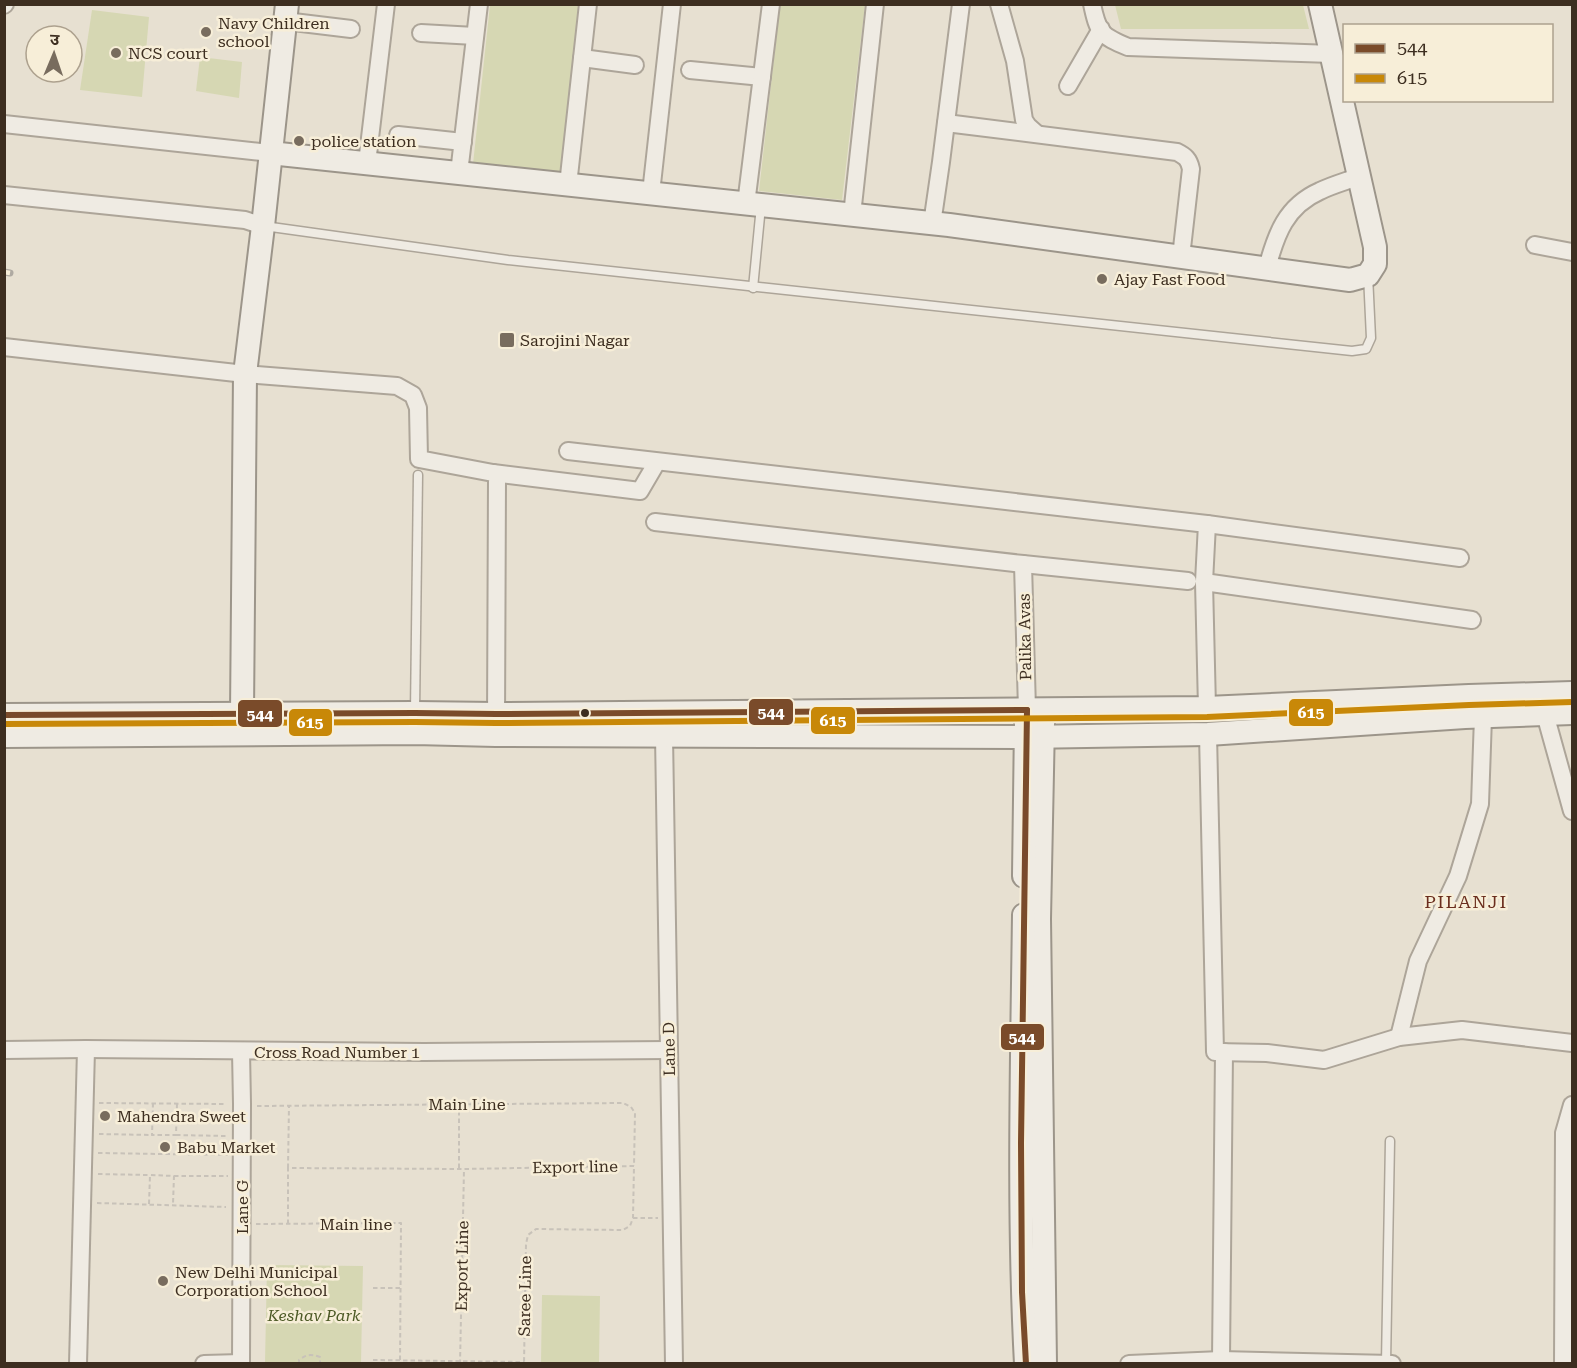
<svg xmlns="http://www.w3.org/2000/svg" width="1577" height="1368" font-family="'Roboto Serif','Noto Sans Devanagari',serif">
<rect width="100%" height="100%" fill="#e7e0d1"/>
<g fill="#d6d7b3">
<polygon points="780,4 865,5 842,200 759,191"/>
<polygon points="490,5 582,5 564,173 473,164"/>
<polygon points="1115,5 1303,5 1309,29 1121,29"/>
<polygon points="92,10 149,17 142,97 80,90"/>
<polygon points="200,57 242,62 239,98 196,91"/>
<polygon points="267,1265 363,1266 361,1363 265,1363"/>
<polygon points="542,1295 600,1296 599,1363 541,1363"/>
</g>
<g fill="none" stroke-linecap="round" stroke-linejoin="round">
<g stroke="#ada599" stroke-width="11">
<g id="lane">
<polyline points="264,226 508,260 1352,351 1366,349 1371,338 1368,275"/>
<polyline points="753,288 761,206"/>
<polyline points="415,712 418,475"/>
<polyline points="1386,1363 1390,1141"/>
</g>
</g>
<g stroke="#ada599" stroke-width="20">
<g id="street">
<polyline points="999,4 1015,61 1024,120 1028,126 1037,134"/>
<path d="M1092,4c6,29 9,32 36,43l204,7"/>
<polyline points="4,5 5,4"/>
<polyline points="285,21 351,29"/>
<polyline points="421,33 475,36"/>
<polyline points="582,58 635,65"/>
<polyline points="690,70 762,77"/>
<polyline points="1068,86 1101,29"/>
<path d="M946,123l231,29c8,4 12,7 14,17l-10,88"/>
<polyline points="4,124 270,153"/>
<polyline points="398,135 463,142"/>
<polyline points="367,163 386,4"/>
<polyline points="459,173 479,4"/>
<polyline points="568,185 588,4"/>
<polyline points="651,193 672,4"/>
<polyline points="4,195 245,220 263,226"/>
<polyline points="746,204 771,4"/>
<polyline points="852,215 875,4"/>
<polyline points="932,224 941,162 961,4"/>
<polyline points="1535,245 1572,252"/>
<path d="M1267,268c9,-34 19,-62 53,-77 12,-6 27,-10 40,-15"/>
<polyline points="4,347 245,374 397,386 413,395 418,408 419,459 493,473 496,475 497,479 496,725"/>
<polyline points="568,451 1207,524 1204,582 1207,708"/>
<polyline points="493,473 640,491 657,462"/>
<polyline points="655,522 1023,564 1188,581"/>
<polyline points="1207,524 1460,558"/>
<polyline points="1023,564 1027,710"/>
<polyline points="1204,582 1472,620"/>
<polyline points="1545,714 1572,811"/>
<polyline points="1208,734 1215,1052 1267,1053 1324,1060 1399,1037 1462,1030 1572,1043"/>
<polyline points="664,735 674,1364"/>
<polyline points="1399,1037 1418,961 1458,876 1480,804 1483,717"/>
<polyline points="4,1050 86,1049 424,1052 669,1050"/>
<polyline points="241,1051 242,1104 241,1364"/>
<polyline points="1221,1360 1224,1052"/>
<polyline points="78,1364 86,1049"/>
<polyline points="204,1364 241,1363"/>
<polyline points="1129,1364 1221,1360 1392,1364"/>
<polyline points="1563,1364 1564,1133 1572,1105"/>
</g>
</g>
<g stroke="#9c958a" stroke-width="26">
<g id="secondary">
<polyline points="270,153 949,225 1350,280 1368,275 1375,264 1375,247 1320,4"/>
<polyline points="242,713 245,374 263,226 287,4"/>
<polyline points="4,715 415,713 496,714 1207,708 1469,696 1572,693"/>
<polyline points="1043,723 1039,919 1045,1364"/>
<polyline points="4,736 415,733 496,735 1026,737 1208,734 1465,717 1572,713"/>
<polyline points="1024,876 1026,723"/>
<path d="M1024,915c-2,150 -6,299 2,449"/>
</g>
</g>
<g stroke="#c8c2b9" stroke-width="2" stroke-dasharray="4.5 3" stroke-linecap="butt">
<polyline points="99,1103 226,1104"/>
<polyline points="153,1103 152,1135 176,1135 177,1104"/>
<polyline points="257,1106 623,1103 631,1107 635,1113 634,1166"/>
<polyline points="99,1134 152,1135"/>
<polyline points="176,1135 227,1136"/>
<polyline points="98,1153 228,1155"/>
<polyline points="288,1168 289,1105"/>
<polyline points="459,1168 459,1105"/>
<polyline points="98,1174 149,1175"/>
<polyline points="174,1176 228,1176"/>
<polyline points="97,1203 226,1207"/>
<polyline points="149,1204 150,1175 174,1176 173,1204"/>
<polyline points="633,1218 658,1218"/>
<polyline points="256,1224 401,1223 400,1364"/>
<polyline points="288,1224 288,1168 464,1169 634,1166 633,1218 630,1226 623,1230 536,1229 528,1235 526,1244 524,1364"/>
<polyline points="373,1288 400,1288"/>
<polyline points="373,1360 524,1362"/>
<path d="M299,1364v-4c8,-6 12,-6 21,-3v7"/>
<polyline points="460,1364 464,1169"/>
</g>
<use href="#lane" stroke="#efebe3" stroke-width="8"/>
<use href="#street" stroke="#efebe3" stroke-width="16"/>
<use href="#secondary" stroke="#efebe3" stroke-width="22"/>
<g stroke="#afaaa2" stroke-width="7">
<polyline id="rail" points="4,272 10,273"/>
</g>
<use href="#rail" stroke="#f7eed8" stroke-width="4.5" stroke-dasharray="14" stroke-linecap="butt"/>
<g stroke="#f7eed8" stroke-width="10">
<g id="bus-1">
<polyline points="4,715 415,713 496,714 1027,710"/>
<polyline points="1026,1364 1022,1292 1021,1143 1027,710"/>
</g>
</g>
<g stroke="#f7eed8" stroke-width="10">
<polyline id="bus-2" points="4,724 415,722 496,723 1207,717 1469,705 1572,702"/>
</g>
<use href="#bus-1" stroke="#7a4b2a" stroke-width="6"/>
<use href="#bus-2" stroke="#c88808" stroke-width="6"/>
</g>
<g fill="#786c5e" stroke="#f7eed8" stroke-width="2">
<circle cx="206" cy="32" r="6"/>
<circle cx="116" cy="53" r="6"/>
<circle cx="299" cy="141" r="6"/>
<circle cx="1102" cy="279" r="6"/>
<rect x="499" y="332" width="16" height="16" rx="3"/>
<circle cx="105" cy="1116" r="6"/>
<circle cx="165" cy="1147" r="6"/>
<circle cx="163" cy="1281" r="6"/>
</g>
<circle fill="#3d2e20" stroke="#f7eed8" stroke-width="2" cx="585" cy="713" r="5"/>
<g text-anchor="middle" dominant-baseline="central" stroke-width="5" stroke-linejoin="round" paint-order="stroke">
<g font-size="16" fill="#3d2e20" stroke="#f7eed8" text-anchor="start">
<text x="218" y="23">Navy Children<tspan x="218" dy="18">school</tspan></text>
<text x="128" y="53">NCS court</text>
<text x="311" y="141">police station</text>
<text x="1114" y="279">Ajay Fast Food</text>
<text x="520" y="340">Sarojini Nagar</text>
<text x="117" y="1116">Mahendra Sweet</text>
<text x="177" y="1147">Babu Market</text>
<text x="175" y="1272">New Delhi Municipal<tspan x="175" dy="18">Corporation School</tspan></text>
</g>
<g font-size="16" fill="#3d2e20" stroke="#f7eed8">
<text transform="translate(1025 637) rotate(-91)">Palika Avas</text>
<text transform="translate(669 1049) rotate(-91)">Lane D</text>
<text x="337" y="1052">Cross Road Number 1</text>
<text x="467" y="1104">Main Line</text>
<text transform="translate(575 1167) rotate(-1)">Export line</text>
<text transform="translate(242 1207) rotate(-90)">Lane G</text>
<text x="356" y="1224">Main line</text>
<text transform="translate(462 1266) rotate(-89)">Export Line</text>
<text transform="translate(525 1296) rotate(-89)">Saree Line</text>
</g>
<g font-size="16" font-style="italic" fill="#4d5a26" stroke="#f7eed8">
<text x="314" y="1315">Keshav Park</text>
</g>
<g font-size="18" letter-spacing="1.5" fill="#6b2e1e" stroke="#f7eed8">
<text x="1466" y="901">PILANJI</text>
</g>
</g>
<g stroke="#f7eed8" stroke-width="2">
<rect x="748" y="698" width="46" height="28" rx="6" fill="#7a4b2a"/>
<rect x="1288" y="698" width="46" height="29" rx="6" fill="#c88808"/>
<rect x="237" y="699" width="46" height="29" rx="6" fill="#7a4b2a"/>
<rect x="810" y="706" width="46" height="29" rx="6" fill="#c88808"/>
<rect x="288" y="708" width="45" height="29" rx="6" fill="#c88808"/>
<rect x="1000" y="1023" width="45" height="28" rx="6" fill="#7a4b2a"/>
</g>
<g font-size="16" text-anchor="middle" font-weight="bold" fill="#fff">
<text x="771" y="718">544</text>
<text x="1311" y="718">615</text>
<text x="260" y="720">544</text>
<text x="833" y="726">615</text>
<text x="310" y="728">615</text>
<text x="1022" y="1043">544</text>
</g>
<rect width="1577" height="1368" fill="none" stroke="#3d2e20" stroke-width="12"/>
<rect x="1343" y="24" width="210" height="78" fill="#f7eed8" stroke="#ada18e" stroke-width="1.5"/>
<rect x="1355" y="44" width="30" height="9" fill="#7a4b2a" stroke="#ada18e" stroke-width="1.5"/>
<text x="1397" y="54" font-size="18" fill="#3d2e20">544</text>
<rect x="1355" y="74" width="30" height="9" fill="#c88808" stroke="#ada18e" stroke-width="1.5"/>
<text x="1397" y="84" font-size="18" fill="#3d2e20">615</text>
<g transform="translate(54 54) rotate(2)"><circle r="28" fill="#f7eed8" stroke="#ada18e" stroke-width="1.5"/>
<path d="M0-4.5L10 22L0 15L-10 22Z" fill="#786c5e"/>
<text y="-9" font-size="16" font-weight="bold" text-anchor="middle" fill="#3d2e20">उ</text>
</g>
</svg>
